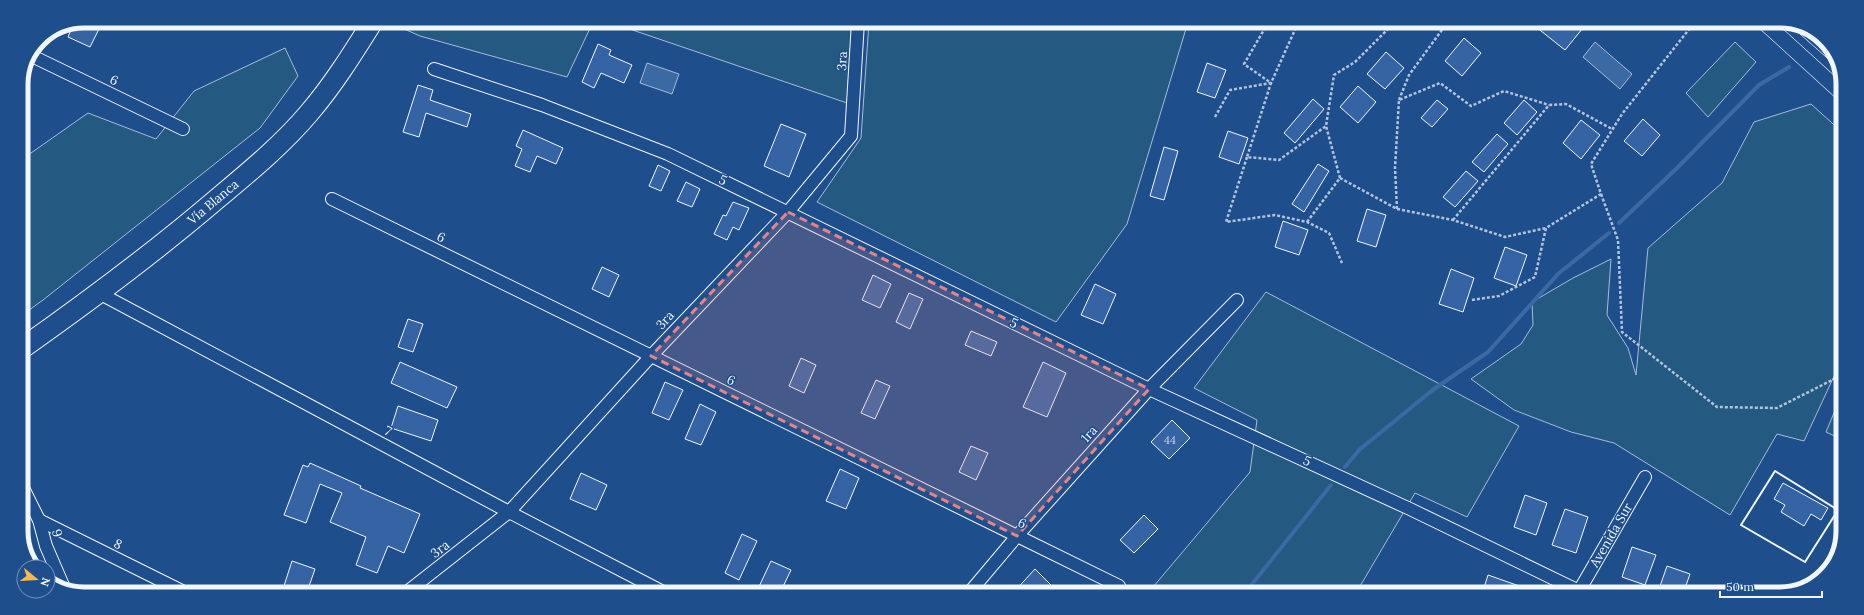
<svg xmlns="http://www.w3.org/2000/svg" width="1864" height="615" font-family="Lora,serif">
<rect width="100%" height="100%" fill="#1f4e8c"/>
<g fill="#245a82" stroke="#a8bbd7">
<polygon points="394,21 593,22 567,77 420,36 393,24"/>
<polygon points="609,22 852,22 847,103"/>
<polygon points="869,22 1188,22 1127,224 1056,322 817,202 861,138"/>
<polygon points="1735,42 1756,62 1708,117 1686,93"/>
<polygon points="285,48 298,76 260,128 43,300 21,316 21,160 88,113 156,139 194,91"/>
<polygon points="1811,104 1843,133 1842,359 1804,441 1777,434 1730,515 1614,443 1571,432 1514,410 1471,379 1521,344 1533,325 1532,302 1573,278 1611,259 1607,315 1628,348 1636,375 1648,248 1722,183 1754,122"/>
<polygon points="1266,292 1519,426 1467,517 1415,493 1356,593 1148,593 1250,472 1257,420 1194,388"/>
<polygon points="1836,408 1841,410 1841,439 1826,432"/>
</g>
<g fill="#3b69a3" stroke="#a8bbd7">
<polygon points="1595,42 1632,74 1620,89 1583,57"/>
<polygon points="647,63 679,74 672,94 640,83"/>
</g>
<g fill="none" stroke-linecap="round" stroke-linejoin="round">
<g stroke="#3b69a3" stroke-width="4">
<polyline points="1619,223 1676,169 1759,85 1789,67"/>
<polyline points="1345,467 1359,450 1434,389 1488,352 1558,274 1609,233"/>
<polyline points="1245,593 1331,485"/>
</g>
</g>
<g fill="#3563a3" stroke="#f2f6ff">
<polygon points="83,21 99,29 90,47 68,37 73,25"/>
<polygon points="1531,23 1587,23 1565,50"/>
<polygon points="1464,38 1481,53 1462,76 1445,61"/>
<polygon points="598,44 611,50 609,55 632,65 624,83 601,73 594,88 582,82"/>
<polygon points="1386,52 1404,68 1385,89 1367,74"/>
<polygon points="1207,63 1226,70 1215,98 1197,92"/>
<polygon points="418,85 433,90 430,100 471,114 467,127 426,113 419,137 403,132"/>
<polygon points="1358,86 1376,102 1358,123 1340,107"/>
<polygon points="1313,99 1324,109 1295,143 1284,133"/>
<polygon points="1437,100 1448,109 1432,127 1421,118"/>
<polygon points="1524,100 1537,112 1517,135 1504,123"/>
<polygon points="1643,119 1660,135 1642,156 1624,141"/>
<polygon points="1581,120 1600,135 1581,159 1563,143"/>
<polygon points="781,124 806,134 789,177 764,166"/>
<polygon points="523,130 563,148 556,164 537,156 530,172 515,166 522,149 516,146"/>
<polygon points="1228,131 1248,138 1239,164 1219,157"/>
<polygon points="1497,134 1508,144 1484,172 1472,162"/>
<polygon points="1164,147 1178,151 1164,200 1150,196"/>
<polygon points="1318,164 1329,171 1304,212 1292,204"/>
<polygon points="658,165 670,171 661,191 649,186"/>
<polygon points="1466,171 1478,181 1455,207 1443,197"/>
<polygon points="686,182 700,189 692,207 677,201"/>
<polygon points="733,202 749,208 739,230 733,227 727,240 714,234 723,215 726,216"/>
<polygon points="1367,209 1386,215 1376,247 1357,241"/>
<polygon points="1283,221 1308,230 1299,255 1275,247"/>
<polygon points="1505,247 1527,255 1516,286 1494,278"/>
<polygon points="602,267 619,275 609,297 592,289"/>
<polygon points="1451,269 1474,278 1463,312 1439,304"/>
<polygon points="873,275 891,284 880,308 862,300"/>
<polygon points="1095,284 1116,294 1103,324 1081,315"/>
<polygon points="909,293 923,299 910,329 896,322"/>
<polygon points="408,319 423,324 413,352 398,347"/>
<polygon points="971,331 997,342 991,356 965,345"/>
<polygon points="801,358 816,365 804,393 789,386"/>
<polygon points="400,362 457,387 447,408 391,383"/>
<polygon points="1043,362 1066,373 1047,417 1023,407"/>
<polygon points="876,380 890,386 875,419 861,413"/>
<polygon points="665,382 683,390 669,420 652,413"/>
<polygon points="700,404 716,412 701,445 685,439"/>
<polygon points="398,406 438,420 431,441 391,428"/>
<polygon points="1172,420 1190,438 1169,459 1151,442"/>
<polygon points="971,446 988,453 976,480 959,472"/>
<polygon points="310,463 361,486 360,488 420,514 404,553 388,546 377,573 356,565 366,537 330,522 342,493 320,484 306,523 284,515 303,465 308,467"/>
<polygon points="840,469 859,478 846,509 826,501"/>
<polygon points="581,473 607,485 596,510 570,499"/>
<polygon points="1783,483 1828,508 1821,520 1811,514 1804,526 1781,512 1785,505 1774,499"/>
<polygon points="1525,495 1547,503 1536,535 1514,527"/>
<polygon points="1565,509 1588,517 1576,553 1552,545"/>
<polygon points="1144,515 1158,529 1134,553 1120,540"/>
<polygon points="742,534 757,541 739,580 725,573"/>
<polygon points="1632,547 1656,555 1645,585 1622,577"/>
<polygon points="292,561 315,569 307,592 282,592"/>
<polygon points="771,561 791,570 780,593 761,593 757,591"/>
<polygon points="1667,566 1690,574 1683,594 1665,594 1658,592"/>
<polygon points="1035,569 1052,586 1045,593 1013,593"/>
<polygon points="1488,575 1525,588 1523,594 1482,594"/>
<polygon points="885,586 901,593 882,593"/>
</g>
<g fill="none" stroke-linecap="round" stroke-linejoin="round">
<g stroke="#f2f6ff" stroke-width="14">
<g id="minor">
<polyline points="297,21 302,23 311,21"/>
<polyline points="32,56 183,129"/>
<polyline points="434,69 542,105 668,154 1149,389 1410,509 1579,591 1645,477"/>
<polyline points="332,199 1119,586"/>
<polyline points="99,293 509,512 665,593"/>
<polyline points="21,484 39,520 46,546 65,590"/>
<polyline points="39,520 184,592"/>
<polyline points="407,592 509,512 651,356 788,212 851,136 858,22"/>
<polyline points="969,593 1017,536 1149,389 1237,300"/>
</g>
</g>
<g stroke="#f2f6ff" stroke-width="16">
<g id="tertiary">
<polyline points="1765,23 1843,94"/>
<polyline points="1806,29 1832,52"/>
<polyline points="1578,594 1579,591 1586,594"/>
</g>
</g>
<g stroke="#f2f6ff" stroke-width="22">
<path id="trunk" d="M21,349c68,-48 134,-97 197,-151 31,-26 64,-53 91,-85 24,-28 44,-60 64,-92"/>
</g>
<g stroke="#b3c4dc" stroke-width="2.5" stroke-dasharray="3 2" stroke-linecap="butt">
<polyline points="1298,23 1271,83 1247,157 1279,160 1326,126"/>
<polyline points="1399,100 1409,75 1447,23"/>
<polyline points="1215,117 1230,90 1271,83 1244,64 1265,28"/>
<polyline points="1247,157 1226,222 1275,215 1307,222 1329,233 1342,263"/>
<polyline points="1340,178 1326,126 1334,75 1355,62 1394,23"/>
<polyline points="1601,194 1618,240 1622,332 1717,407 1777,408 1842,375"/>
<polyline points="1397,209 1395,168 1399,100 1440,83 1471,106 1504,91 1549,105"/>
<polyline points="1453,220 1549,105 1566,104 1612,129"/>
<polyline points="1307,222 1340,178 1397,209 1453,220 1505,237 1546,228"/>
<polyline points="1472,300 1499,296 1535,277 1546,228 1601,194 1591,164 1622,114 1694,23"/>
</g>
<use href="#minor" stroke="#1f4e8c" stroke-width="12"/>
<use href="#tertiary" stroke="#1f4e8c" stroke-width="15"/>
<use href="#trunk" stroke="#1f4e8c" stroke-width="20"/>
<polygon stroke="#f2f6ff" stroke-width="2" points="1775,471 1838,510 1805,562 1741,525"/>
</g>
<path fill="#e38589" fill-opacity="0.2" stroke="#e38589" stroke-width="3" stroke-dasharray="8 5" stroke-linejoin="round" d="M788,212l361,177 -132,147 -366,-180z"/>
<g text-anchor="middle" dominant-baseline="central" stroke-width="3" stroke-linejoin="round" paint-order="stroke">
<g font-size="11" fill="#c3d1e8">
<text x="1170" y="440">44</text>
</g>
<g font-size="13" fill="#f2f6ff" stroke="#1f4e8c">
<text transform="translate(842 61) rotate(-87)">3ra</text>
<text transform="translate(114 80) rotate(26)">6</text>
<text transform="translate(723 180) rotate(26)">5</text>
<text transform="translate(213 202) rotate(-40)">Vía Blanca</text>
<text transform="translate(441 237) rotate(26)">6</text>
<text transform="translate(665 320) rotate(-47)">3ra</text>
<text transform="translate(1014 323) rotate(26)">5</text>
<text transform="translate(731 380) rotate(26)">6</text>
<text transform="translate(388 431) rotate(28)">7</text>
<text transform="translate(1089 434) rotate(-48)">1ra</text>
<text transform="translate(1307 461) rotate(25)">5</text>
<text transform="translate(1022 523) rotate(26)">6</text>
<text transform="translate(57 533) rotate(74)">9</text>
<text transform="translate(1611 535) rotate(-60)">Avenida Sur</text>
<text transform="translate(118 544) rotate(26)">8</text>
<text transform="translate(440 549) rotate(-38)">3ra</text>
</g>
</g>
<path d="M0 0H1864V615H0ZM84 28H1780A56 56 0 0 1 1836 84V531A56 56 0 0 1 1780 587H84A56 56 0 0 1 28 531V84A56 56 0 0 1 84 28Z" fill="#1f4e8c" fill-rule="evenodd"/>
<path fill="none" stroke="#f2f6ff" stroke-width="5" d="M84 28H1780A56 56 0 0 1 1836 84V531A56 56 0 0 1 1780 587H84A56 56 0 0 1 28 531V84A56 56 0 0 1 84 28Z"/>
<g transform="translate(36 579) rotate(108)"><circle r="19" fill="#1f4e8c" stroke="#7391ba"/>
<path d="M0-3L7 15L0 10L-7 15Z" fill="#ffb74d"/>
<text y="-6" font-size="11" font-weight="bold" text-anchor="middle" fill="#f2f6ff">N</text>
</g>
<path d="M1720 591v6h102v-6" fill="none" stroke="#f2f6ff" stroke-width="2"/>
<text x="1726" y="591" font-size="12" fill="#f2f6ff" stroke="#1f4e8c" stroke-width="3" paint-order="stroke">50 m</text>
</svg>
